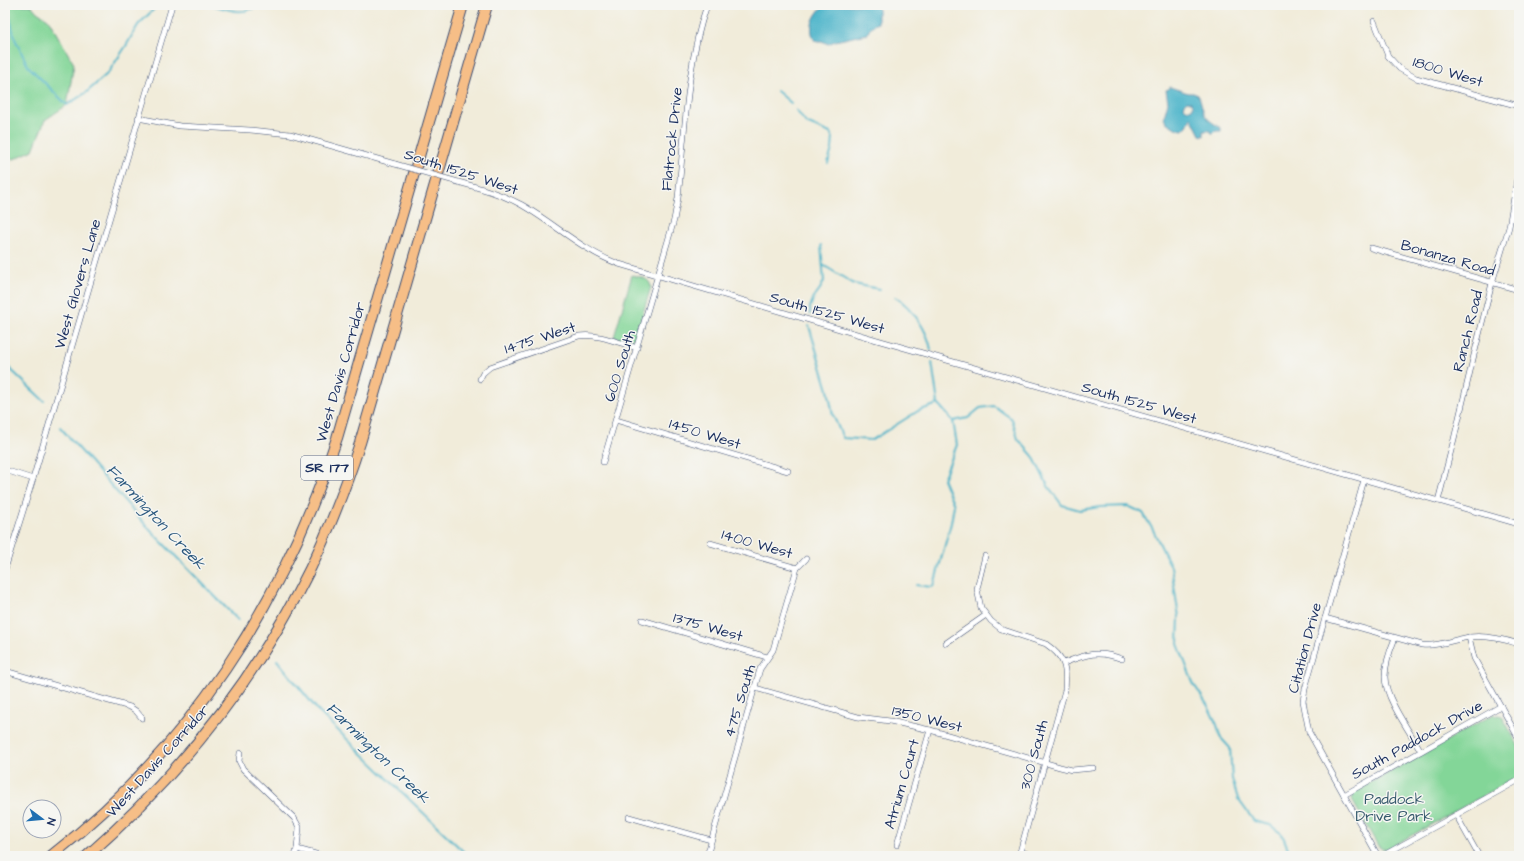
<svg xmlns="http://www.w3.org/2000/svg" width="1524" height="861" font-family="'Architects Daughter',sans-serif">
<rect width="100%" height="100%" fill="#f6f6f2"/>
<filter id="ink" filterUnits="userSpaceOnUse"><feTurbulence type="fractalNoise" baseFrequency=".025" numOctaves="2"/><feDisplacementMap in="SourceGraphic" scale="8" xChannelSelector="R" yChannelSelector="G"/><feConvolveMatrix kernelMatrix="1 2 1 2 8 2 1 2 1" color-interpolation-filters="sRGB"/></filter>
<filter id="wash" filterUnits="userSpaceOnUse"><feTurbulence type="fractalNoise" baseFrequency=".012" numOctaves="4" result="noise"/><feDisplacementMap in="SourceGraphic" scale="16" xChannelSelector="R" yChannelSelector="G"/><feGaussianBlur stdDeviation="0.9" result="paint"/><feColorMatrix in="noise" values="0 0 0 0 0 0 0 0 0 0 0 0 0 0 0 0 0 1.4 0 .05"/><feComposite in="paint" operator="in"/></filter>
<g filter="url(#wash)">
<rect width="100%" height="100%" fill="#f1ecda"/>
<g fill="#83d698" stroke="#4f827b">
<polygon points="5,5 31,5 37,12 48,19 74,64 67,105 45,120 33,150 14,159 5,158"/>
<path d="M632,275c8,2 18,3 19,12l-15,49c-6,8 -14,3 -22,1z"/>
<polygon points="1494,714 1502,716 1519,747 1519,776 1387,849 1382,849 1378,846 1352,800 1354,792"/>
</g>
<g fill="#4ab3c9" stroke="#327194" fill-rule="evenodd">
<path d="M824,5h51l3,2v16l-7,4 -4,7 -32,7 -7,3 -6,-3h-7c-8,-14 -1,-26 9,-36z"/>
<path d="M1170,87l18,6h5l5,2c3,5 3,9 5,15 2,9 10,13 18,18v3h-5l-3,3c-3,-3 -4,-4 -9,-3v5l-4,-1 -9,-18 -4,9 -4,4 -6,-1 -11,-7 -2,-5 4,-15 -2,-12zM1187,101l4,1 2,2v4l-3,2 -4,-1 -2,-2 1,-4z"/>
</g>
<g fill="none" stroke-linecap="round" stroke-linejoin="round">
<g stroke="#4ab3c9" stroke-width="2">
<path d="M212,5c18,5 30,11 47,0"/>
<polyline points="5,15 10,19 15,39 28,66 67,105 87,92 108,73 126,46 138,25 158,5"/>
<polyline points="777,91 791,103"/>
<polyline points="796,110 806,123 830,133 833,138 832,149 828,163"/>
<polyline points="823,265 854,284 879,289"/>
<path d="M895,297c17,10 33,34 36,53"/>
<polyline points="810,314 810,307 814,297 820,289 824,281 821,245"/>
<polyline points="809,326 828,390 833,415 843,438 872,440 918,411 938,404"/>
<polyline points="932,362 938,404 953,421 968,418 980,408 994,406 1012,419 1018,439 1033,456 1048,486 1062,505 1080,510 1100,507 1128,506 1143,513 1153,530 1171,567 1179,617 1178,644 1193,683 1208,706 1217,725 1220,737 1230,748 1232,779 1238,799 1254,821 1270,825 1282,834 1291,856"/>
<polyline points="5,364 44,401"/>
<polyline points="60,427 151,531 238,620"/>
<polyline points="916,585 932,587 934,585 951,523 954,505 943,479 957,445 953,421"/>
<polyline points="277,660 320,713 468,856"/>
</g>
</g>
</g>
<g filter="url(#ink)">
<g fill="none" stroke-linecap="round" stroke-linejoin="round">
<g stroke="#3b4b71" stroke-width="6">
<g id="street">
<polyline points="1374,21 1388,56 1400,69 1416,78 1519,106"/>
<polyline points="138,118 180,126 250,130 290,134 395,164"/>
<path d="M458,182c22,6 44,12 64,23 33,19 61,46 97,59l258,76 642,184"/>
<polyline points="1371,248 1519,290"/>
<path d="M480,379l3,-6 7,-6 89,-31c19,-3 40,7 58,12"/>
<polyline points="616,420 788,471"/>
<path d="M603,462l71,-242 4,-22c7,-63 8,-133 29,-193"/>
<polyline points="5,470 33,479"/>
<polyline points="1364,480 1305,689 1303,701 1309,732 1378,856"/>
<polyline points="1438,501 1454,439 1472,363 1492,283 1509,227 1519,167"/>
<polyline points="710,543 797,568"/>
<path d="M985,556l-8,33 4,19 10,13 10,8 45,15c19,13 21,24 19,46l-45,162 15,4"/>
<polyline points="5,569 33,479 172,5"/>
<path d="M1325,618l97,27c17,2 32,-6 48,-8 17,-2 33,2 49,7"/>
<polyline points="642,620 767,657"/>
<polyline points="1469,637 1474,658 1519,739"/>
<path d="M1395,638c-5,12 -10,25 -10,39 0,21 25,55 36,74"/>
<polyline points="946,643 986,615"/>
<path d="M1064,663c22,-9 35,-13 58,-4"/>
<polyline points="5,671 130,707 136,711 142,718"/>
<polyline points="755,688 858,717 890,721 930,730 1060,767 1072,770 1093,768"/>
<polyline points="240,753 239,761 243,769 294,818 299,827 297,849 295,856"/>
<polyline points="1344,795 1501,706"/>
<polyline points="1456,815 1479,856"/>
<polyline points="629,817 711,840"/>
<polyline points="897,845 930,730"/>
<polyline points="297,849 323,856"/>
<polyline points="707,856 760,669 773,650 797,568 806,559"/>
<polyline points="1382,856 1519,780"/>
</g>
</g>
<g stroke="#3b4b71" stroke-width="12">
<g id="highway">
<path d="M51,856c138,-107 232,-253 286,-418l126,-433"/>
<path d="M87,856c92,-81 169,-177 223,-287 20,-41 36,-83 50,-126l127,-438"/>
</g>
</g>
<use href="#street" stroke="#fff" stroke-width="5"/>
<use href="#highway" stroke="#f6be87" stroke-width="10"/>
<g stroke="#3b4b71" stroke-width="6" stroke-linecap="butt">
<polyline id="street-bridge" points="395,164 458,182"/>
</g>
<use href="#street-bridge" stroke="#fff" stroke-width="5"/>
</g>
</g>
<g text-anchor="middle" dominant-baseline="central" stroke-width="3" stroke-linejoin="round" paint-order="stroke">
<rect fill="#f6f6f2" stroke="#5d6b8a" stroke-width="1" x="301" y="456" width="52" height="24" rx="3"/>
<g font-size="14" font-weight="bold" fill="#1b2f5e">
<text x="327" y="468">SR 177</text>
</g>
<g font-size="15" fill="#1b2f5e" stroke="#f6f6f2">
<text transform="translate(1448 72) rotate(17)">1800 West</text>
<text transform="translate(672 139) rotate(-84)">Flatrock Drive</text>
<text transform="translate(461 172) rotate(18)">South 1525 West</text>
<text transform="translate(1448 258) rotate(16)">Bonanza Road</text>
<text transform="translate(78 284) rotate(-74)">West Glovers Lane</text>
<text transform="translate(827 313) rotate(16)">South 1525 West</text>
<text transform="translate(1468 331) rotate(-76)">Ranch Road</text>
<text transform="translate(540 338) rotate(-18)">1475 West</text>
<text transform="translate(620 366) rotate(-73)">600 South</text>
<text transform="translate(341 372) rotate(-74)">West Davis Corridor</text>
<text transform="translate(1139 403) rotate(16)">South 1525 West</text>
<text transform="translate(705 434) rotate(17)">1450 West</text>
<text transform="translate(757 544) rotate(16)">1400 West</text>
<text transform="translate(708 627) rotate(16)">1375 West</text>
<text transform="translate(1305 648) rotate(-75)">Citation Drive</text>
<text transform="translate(740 701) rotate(-73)">475 South</text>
<text transform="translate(927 719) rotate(14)">1350 West</text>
<text transform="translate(1417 740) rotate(-29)">South Paddock Drive</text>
<text transform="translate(1034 755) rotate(-75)">300 South</text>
<text transform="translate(158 761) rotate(-48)">West Davis Corridor</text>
<text transform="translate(902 784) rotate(-74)">Atrium Court</text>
</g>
<g font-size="15" fill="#35596c" stroke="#f6f6f2">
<text x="1394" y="799">Paddock<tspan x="1394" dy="17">Drive Park</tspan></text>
</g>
<g font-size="16" font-style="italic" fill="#29577e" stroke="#f6f6f2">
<text transform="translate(156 517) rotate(47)">Farmington Creek</text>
<text transform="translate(378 753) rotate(44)">Farmington Creek</text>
</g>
</g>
<rect width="1524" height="861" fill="none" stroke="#f6f6f2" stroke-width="20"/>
<g transform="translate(42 819) rotate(106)"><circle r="19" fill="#f6f6f2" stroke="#9ea6b7"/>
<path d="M0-3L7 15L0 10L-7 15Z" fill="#1f6fb2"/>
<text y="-6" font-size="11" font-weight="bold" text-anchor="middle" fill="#1b2f5e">N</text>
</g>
</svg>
